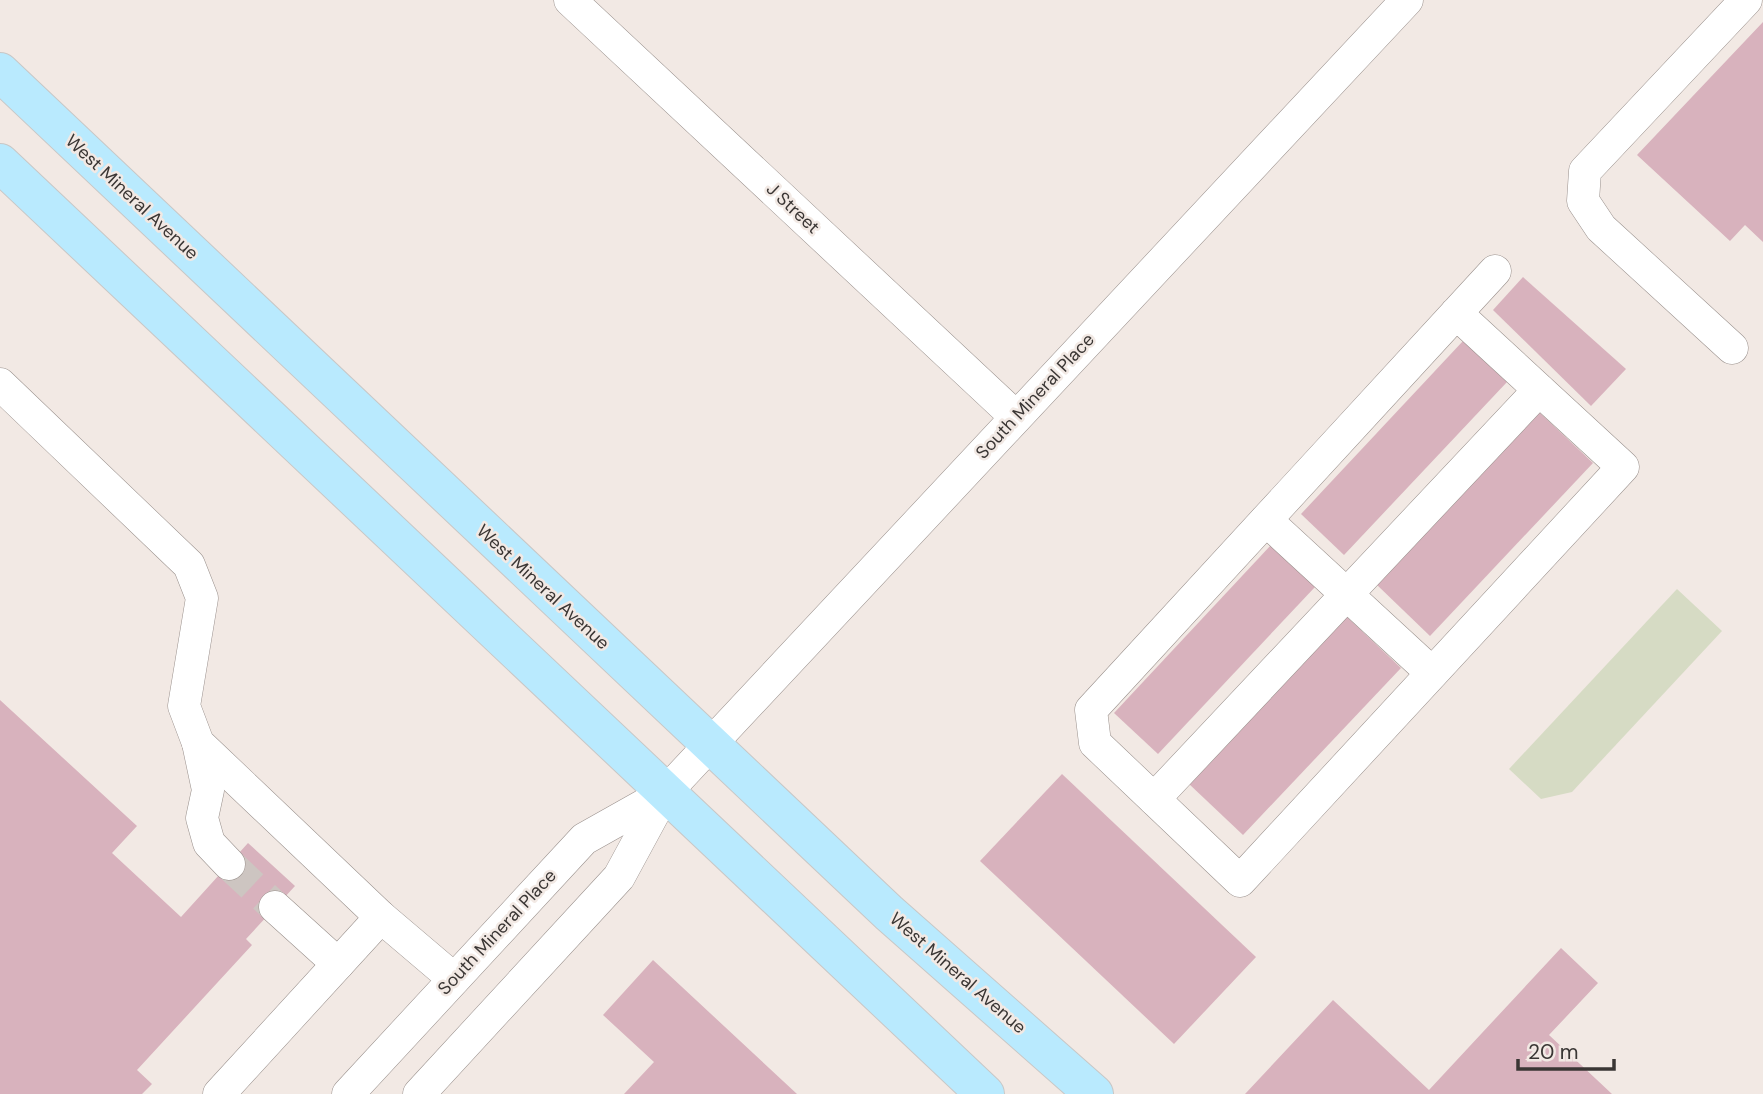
<svg xmlns="http://www.w3.org/2000/svg" width="1763" height="1094" font-family="'DM Sans',sans-serif">
<rect width="100%" height="100%" fill="#f2e9e4"/>
<polygon fill="#d6dbc4" points="1677,589 1722,631 1572,792 1541,799 1509,769"/>
<g fill="#d8b2bd">
<polygon points="1763,22 1763,242 1745,225 1730,241 1637,155"/>
<polygon points="1523,277 1626,369 1591,406 1493,310"/>
<polygon points="1463,341 1507,382 1344,555 1301,514"/>
<polygon points="1538,411 1593,463 1430,636 1376,584"/>
<polygon points="1271,545 1315,587 1158,754 1114,713"/>
<polygon points="1346,616 1401,668 1243,835 1188,783"/>
<polygon points="0,700 137,826 112,853 181,917 248,843 295,886 246,939 252,945 137,1070 152,1084 142,1094 0,1094"/>
<polygon points="1062,774 1256,957 1174,1044 980,861"/>
<polygon points="1561,948 1598,983 1549,1035 1612,1094 1245,1094 1333,1000 1429,1090"/>
<polygon points="653,960 797,1094 624,1094 654,1062 603,1015"/>
</g>
<g fill="none" stroke-linecap="round" stroke-linejoin="round">
<polyline stroke="#cdc5c1" stroke-width="32" stroke-dasharray="32 16" stroke-linecap="butt" points="229,864 275,907"/>
<g stroke="#99908c" stroke-width="33">
<g id="minor">
<polyline points="570,0 1016,417"/>
<polyline points="1456,313 1623,467 1240,881 1095,743 1091,710 1495,271"/>
<polyline points="1732,348 1601,228 1583,201 1585,171 1746,0"/>
<polyline points="0,384 189,565 202,598 184,706 198,743 381,917"/>
<polyline points="1266,520 1432,673"/>
<polyline points="198,743 208,790 202,818 209,843 229,864"/>
<polyline points="1154,799 1539,390"/>
<polyline points="275,907 338,964"/>
<polyline points="219,1094 381,917 454,979"/>
<polyline points="348,1094 584,839 664,794 1407,0"/>
<polyline points="419,1094 619,877 664,794"/>
</g>
</g>
<g stroke="#c8c7c6" stroke-width="40">
<g id="major">
<polyline points="0,72 889,913 1094,1094"/>
<polyline points="0,163 985,1094"/>
</g>
</g>
<use href="#minor" stroke="#fff" stroke-width="32"/>
<use href="#major" stroke="#b9eafe" stroke-width="38"/>
</g>
<g text-anchor="middle" dominant-baseline="central" stroke-width="5" stroke-linejoin="round" paint-order="stroke">
<g font-size="18" fill="#3a3634" stroke="#f2e9e4">
<text transform="translate(132 197) rotate(43)">West Mineral Avenue</text>
<text transform="translate(793 208) rotate(43)">J Street</text>
<text transform="translate(1035 396) rotate(-47)">South Mineral Place</text>
<text transform="translate(543 587) rotate(43)">West Mineral Avenue</text>
<text transform="translate(497 932) rotate(-47)">South Mineral Place</text>
<text transform="translate(958 973) rotate(41)">West Mineral Avenue</text>
</g>
</g>
<path d="M1518 1059v10h96v-10" fill="none" stroke="#3a3634" stroke-width="3.5"/>
<text x="1528" y="1059" font-size="21" fill="#3a3634" stroke="#f2e9e4" stroke-width="5" paint-order="stroke">20 m</text>
</svg>
